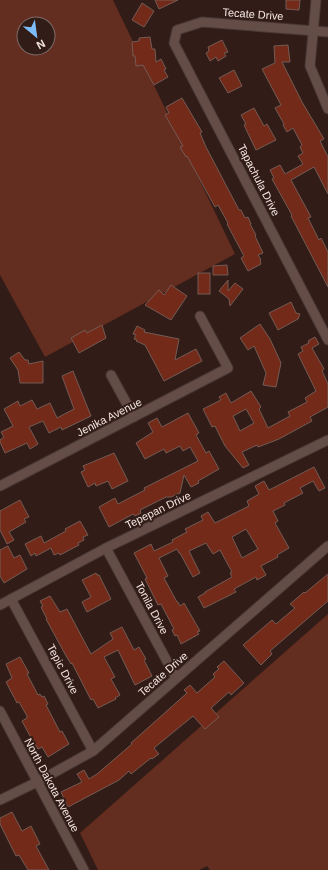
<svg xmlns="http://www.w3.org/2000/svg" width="328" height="870" font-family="Arial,sans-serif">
<rect width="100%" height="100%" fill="#311c17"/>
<g fill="#632d20" fill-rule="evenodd">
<path d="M0,0h113l122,254 -190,103 -45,-82zM24,24h24v24h-24z"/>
<polygon points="328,614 328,870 210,870 207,866 199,870 98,870 80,833"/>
</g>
<g fill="#732a18" stroke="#745b55" fill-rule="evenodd">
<polygon points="155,0 178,0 159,9"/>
<polygon points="286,0 300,0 299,10 286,9"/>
<polygon points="142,3 154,11 144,27 132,20"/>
<polygon points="150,37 152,49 155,49 156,62 161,59 166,69 164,70 168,77 154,85 143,65 136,66 135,56 133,56 132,42 139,41 139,38"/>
<polygon points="222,40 228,52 224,53 226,56 218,61 216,57 210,61 206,53 209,51 208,47"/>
<polygon points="288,45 290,62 282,62 302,102 324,139 320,141 328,157 328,194 314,167 291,180 311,217 308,218 319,240 321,238 328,252 328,287 291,216 292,215 272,179 274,178 270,170 280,165 285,174 303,164 298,156 303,153 300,147 302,145 293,128 287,132 283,125 284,124 275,108 281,105 262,69 275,63 274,46"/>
<polygon points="234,70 242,86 228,93 219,78"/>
<polygon points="182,98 202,132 200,133 206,147 239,210 241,210 245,218 248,217 251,224 250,224 256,235 255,236 263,253 258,255 261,260 260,261 261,264 248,271 241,258 244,256 227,224 228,223 218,205 215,207 187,156 186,157 180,147 183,146 165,115 169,113 166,107"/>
<polygon points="254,108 264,126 267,124 276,140 256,150 244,125 246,124 241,115"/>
<polygon points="227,265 228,275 213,275 213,266"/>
<rect x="198" y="273" width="12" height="21"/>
<polygon points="228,280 228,291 235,283 243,289 230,306 229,299 219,291"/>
<polygon points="171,285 187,296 171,320 145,305 159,290 164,295"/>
<polygon points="291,302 296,313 300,314 298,319 278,330 269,313"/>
<polygon points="260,324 270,339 281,363 276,387 263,385 266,373 254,346 248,350 240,338"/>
<polygon points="102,325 106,338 79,353 71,338 85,330 87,333"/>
<polygon points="137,326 145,330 144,332 179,339 175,360 196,349 202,361 164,381 145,345 136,341 137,340 134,339 136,335 133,334"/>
<path d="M315,337l4,7 -7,4 12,21 -2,2 6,13v23l-18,10 2,4 -33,18 -21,8 -1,-2 -15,7 7,13 -6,3 -18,-22 -10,-20 -3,1 -9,-18 18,-9 -2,-3 7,-4 5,10 20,-12 10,16 -2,2 9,19 22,-12 -2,-4 19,-10 -2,-4 11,-7 -18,-37 5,-3 -2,-4 8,-4 -1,-2zM246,409l8,14 -14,8 -7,-15z"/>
<polygon points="19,352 25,360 28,360 29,364 43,361 43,383 20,383 18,370 10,358"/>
<polygon points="73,371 91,416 62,430 61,427 49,433 43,421 29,427 38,444 30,449 27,443 5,453 0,442 0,440 4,437 1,432 13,426 4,409 18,401 20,406 32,400 37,409 50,403 57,418 74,409 62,376"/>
<polygon points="188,413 199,433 196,435 206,453 209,451 219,469 198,481 199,483 191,487 184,475 180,493 171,497 166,497 140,510 141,513 135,516 133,514 109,527 99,507 115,498 118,504 145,490 144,488 198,461 190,447 183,451 180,446 166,453 164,449 145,459 136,443 153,432 148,423 157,418 162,427"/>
<polygon points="114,453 128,481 112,489 108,481 96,486 95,483 88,487 81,472 85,470 83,466"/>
<path d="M314,467l11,21 -6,3 -6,-10 -13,7 3,5 -19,10 1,2 -12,6 5,10 -3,2 14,25 -12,7 1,2 -17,9 5,9 -9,5 -1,-3 -22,12 2,3 -32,16 -6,-11 7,-4v-1l27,-15 -2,-4 2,-1 -12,-22 -7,4 -7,-11 -17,8 11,22 -7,4 -13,-24h-1l-2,-4 -18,9 9,18 -4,2 13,24h1l2,4 4,-3 16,28 -3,1 2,2 -18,10 -4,-9 -2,1 -3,-6 2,-1 -13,-25 -3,1 -13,-26 2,-1 -13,-25 17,-9 3,7 19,-9 -1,-2 15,-8 -2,-3 18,-9 -2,-4 7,-4 7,11 34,-17 -2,-5 12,-7 -4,-8 9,-5 5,9zM246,529l12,20 -16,9 -10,-21z"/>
<polygon points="20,500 29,517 24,519 26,522 9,532 14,540 7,544 0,530 0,511"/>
<polygon points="80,521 88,535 83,537 84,540 78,543 79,545 60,555 59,553 54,555 51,548 36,556 35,553 31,556 25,544 41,536 44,543 66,531 65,529"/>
<polygon points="8,546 14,558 20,555 27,569 4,583 0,576 0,550"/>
<polygon points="96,573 97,575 99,575 111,599 87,612 82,602 91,597 82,580"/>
<polygon points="328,574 328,601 270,651 272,654 261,665 243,645 272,620 276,624 295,608 290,604 304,592 305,593"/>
<polygon points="50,596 60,612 67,609 91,654 113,639 110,633 122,627 134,650 139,647 146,659 144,660 152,676 135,685 118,650 104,657 115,677 111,679 120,695 115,698 116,699 98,708 93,699 91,700 72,663 71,664 65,654 46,619 47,619 41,607 43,606 40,601"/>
<polygon points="20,657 29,673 27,674 38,695 40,694 42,697 44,696 48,704 46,705 60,732 62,731 69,744 48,757 42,747 38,749 30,736 22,721 27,718 27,716 19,702 17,703 6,682 12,678 6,664"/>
<polygon points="224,661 244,683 231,695 229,692 211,708 219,717 205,729 193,716 154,748 159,754 152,759 151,758 131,774 129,771 119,780 68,807 61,792 82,782 77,774 84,770 89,779 97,774 132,744 131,743 187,693 184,690 190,685 197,693 215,677 213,674 219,669 217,667"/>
<polygon points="12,812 22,831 31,826 40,844 36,846 49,870 28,870 19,855 16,856 0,824 0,818"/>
</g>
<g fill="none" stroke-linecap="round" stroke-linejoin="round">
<g stroke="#483734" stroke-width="11">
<g id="street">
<polyline points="316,0 310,66 328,109"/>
<polyline points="328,32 202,22 177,30 174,43 328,340"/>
<polyline points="111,375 134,417"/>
<polyline points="0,486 228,368 200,316"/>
<polyline points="106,548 176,678"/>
<polyline points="11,599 93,751"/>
<polyline points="0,605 106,548 328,440"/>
<polyline points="0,711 84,870"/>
<polyline points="0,800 37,782 93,751 328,546"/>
</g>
</g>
<use href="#street" stroke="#654d47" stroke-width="9"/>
</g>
<g text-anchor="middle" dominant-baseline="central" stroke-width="4" stroke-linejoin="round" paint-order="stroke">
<g font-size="11" fill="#f4e5e1" stroke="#311c17">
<text transform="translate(253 14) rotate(4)">Tecate Drive</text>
<text transform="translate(259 180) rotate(63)">Tapachula Drive</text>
<text transform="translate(109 417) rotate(-27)">Jenika Avenue</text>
<text transform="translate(158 510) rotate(-26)">Tepepan Drive</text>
<text transform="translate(152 608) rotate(62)">Tonila Drive</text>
<text transform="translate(63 669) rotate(62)">Tepic Drive</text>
<text transform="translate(163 674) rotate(-41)">Tecate Drive</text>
<text transform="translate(52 785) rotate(62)">North Dakota Avenue</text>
</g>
</g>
<g transform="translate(36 36) rotate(151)"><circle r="19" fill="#311c17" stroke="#7f6c68"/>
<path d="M0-3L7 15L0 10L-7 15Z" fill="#7fbdfa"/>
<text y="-6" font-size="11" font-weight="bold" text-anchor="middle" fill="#f4e5e1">N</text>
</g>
</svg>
